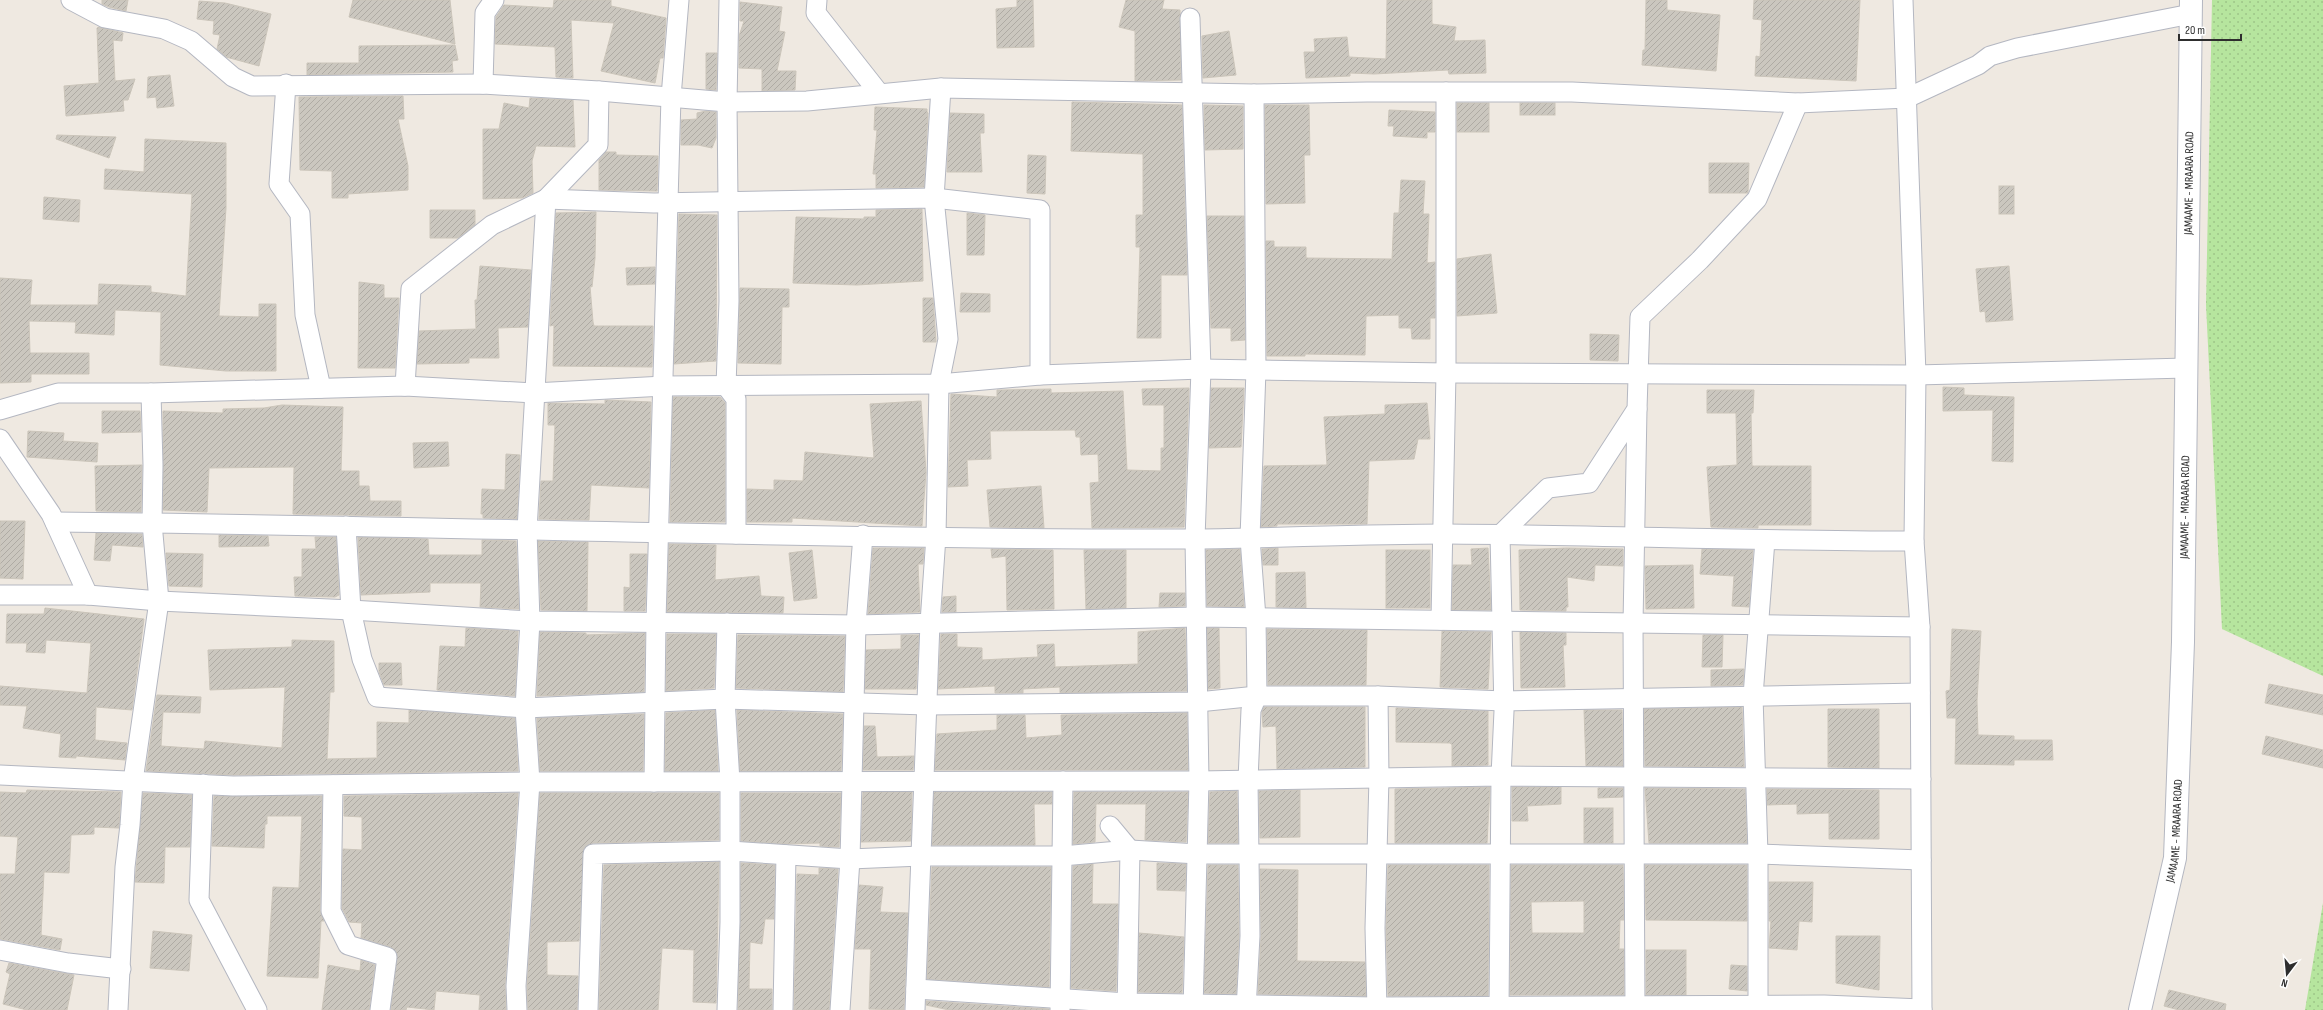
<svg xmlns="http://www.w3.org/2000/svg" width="2323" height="1010" font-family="'Sofia Sans Condensed',sans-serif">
<defs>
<pattern id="grass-dots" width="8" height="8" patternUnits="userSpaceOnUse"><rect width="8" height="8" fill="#b6e59e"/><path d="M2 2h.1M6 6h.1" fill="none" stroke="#9dc588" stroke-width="1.8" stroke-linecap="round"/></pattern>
<pattern id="building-hatch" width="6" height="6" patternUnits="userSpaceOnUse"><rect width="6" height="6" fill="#cbc7bf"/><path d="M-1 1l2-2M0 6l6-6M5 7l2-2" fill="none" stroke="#afaba4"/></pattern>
</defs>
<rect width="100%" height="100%" fill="#efe9e1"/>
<g fill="url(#grass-dots)">
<polygon points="2212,0 2323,0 2323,676 2222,629 2206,305"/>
<polygon points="2323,903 2323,1010 2305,1010"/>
</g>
<g fill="url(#building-hatch)" stroke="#cbc5ba" fill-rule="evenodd">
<polygon points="102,0 128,0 126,11 109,7 102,4"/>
<polygon points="353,0 450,0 455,44 349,17"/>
<polygon points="554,0 611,0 611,6 666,18 663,58 660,58 655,83 601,71 614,23 571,20 573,78 556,77 555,47 495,44 496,17 504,5 553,8"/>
<polygon points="1017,0 1033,0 1034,47 997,48 996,9 1017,7"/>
<polygon points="1126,0 1164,0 1162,9 1180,10 1181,80 1135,81 1135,31 1119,27"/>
<polygon points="1387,0 1432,0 1432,24 1456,27 1454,41 1485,40 1486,73 1449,74 1448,70 1374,74 1350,73 1350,76 1306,78 1304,52 1315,52 1314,39 1347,37 1349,57 1386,59"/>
<polygon points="1646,0 1667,0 1667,10 1720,15 1716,71 1642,65 1643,50 1645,50"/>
<polygon points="1754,0 1860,0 1856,81 1755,76 1756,56 1760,57 1762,20 1753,19"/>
<polygon points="199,1 225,3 271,14 259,66 226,57 217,49 220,35 213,34 214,21 197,19"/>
<polygon points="740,2 782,7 779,31 785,32 777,71 796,71 795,90 762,91 762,69 739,68 739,36 744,21 740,21"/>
<polygon points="99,27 123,33 122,41 113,40 115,81 135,79 128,100 123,100 124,111 66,116 64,86 99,83 97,28"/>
<polygon points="1229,31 1236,75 1203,78 1202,36"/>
<polygon points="455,45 458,60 452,61 453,72 307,75 307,63 359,63 359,46"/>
<polygon points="706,53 717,53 716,90 706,89"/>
<polygon points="170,75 174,106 157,108 156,97 147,98 148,77"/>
<polygon points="403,96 404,119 398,119 408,166 408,190 348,194 348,198 332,198 332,171 300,170 299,97"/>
<polygon points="530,98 573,100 575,147 536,146 532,161 533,193 522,198 483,199 483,129 499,129 504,103 529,108"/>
<polygon points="1072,102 1182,105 1187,275 1161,275 1161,338 1137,338 1140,247 1136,247 1136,215 1143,215 1143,154 1071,151"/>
<rect x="1457" y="103" width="32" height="29"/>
<rect x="1520" y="103" width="35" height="12"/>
<polygon points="1204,105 1243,106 1243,149 1205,150"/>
<polygon points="1265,105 1309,105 1310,155 1304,155 1305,203 1266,204"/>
<polygon points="875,107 927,109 927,112 928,113 924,187 876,188 876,174 873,174 877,130 874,130"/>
<polygon points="1389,110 1435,112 1435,132 1427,132 1427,138 1393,136 1394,126 1388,126"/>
<polygon points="706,111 716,112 716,138 712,148 698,145 681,145 681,120 697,119 697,113"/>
<polygon points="950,113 984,114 984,133 980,133 982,172 947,172"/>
<polygon points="57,135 116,137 109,158 56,139"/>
<polygon points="145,139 226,143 226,208 219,316 259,317 259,304 276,304 276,371 226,371 160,365 161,312 115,310 114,335 75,333 76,322 29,321 30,353 89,353 89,374 31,374 31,382 0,383 0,278 32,280 30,305 98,305 99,284 151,286 151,292 186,296 192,194 104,189 105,169 144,172"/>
<polygon points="606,152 616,152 616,155 658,156 657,191 599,190 599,160"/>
<polygon points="1028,155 1046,156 1045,194 1027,193"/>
<polygon points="1709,163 1749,163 1748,193 1709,193"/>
<polygon points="1401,180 1425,181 1423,214 1429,214 1427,263 1435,262 1435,318 1430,318 1430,339 1412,339 1411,328 1399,328 1399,315 1366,316 1365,355 1305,354 1305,356 1267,356 1266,241 1274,241 1274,247 1306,247 1306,258 1392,259 1394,213 1399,213"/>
<rect x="1999" y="186" width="15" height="28"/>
<polygon points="44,197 80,200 79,222 43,219"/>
<polygon points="922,209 923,281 857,285 793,283 796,217 864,219 864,217 876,217 876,210"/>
<polygon points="430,210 475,210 475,225 458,238 430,238"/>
<polygon points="596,212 595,258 592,287 590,286 593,322 594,326 653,326 652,367 553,366 554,325 550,326 556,213"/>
<polygon points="967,213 985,215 984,255 967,255"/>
<polygon points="679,214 717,215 716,361 674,364"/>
<polygon points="1207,216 1244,216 1245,340 1231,341 1231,328 1211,328"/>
<polygon points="1491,254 1497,313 1457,316 1457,259"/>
<polygon points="480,266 531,270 528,327 498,328 499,358 469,358 469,363 417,364 419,331 476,329 475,300 477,300"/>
<polygon points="2009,266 2013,320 1986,322 1985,311 1980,312 1976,269"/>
<polygon points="655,267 655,284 627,285 626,268"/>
<polygon points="359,282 384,285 384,298 399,298 395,368 358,368"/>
<polygon points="740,288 789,289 789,307 782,307 781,364 738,363"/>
<polygon points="961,293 990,294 990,312 960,312"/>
<polygon points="923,298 933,298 936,342 923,342"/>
<polygon points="1590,334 1619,335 1618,361 1590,360"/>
<polygon points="1943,387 1964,388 1964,395 2014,397 2013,462 1992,461 1993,410 1943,411"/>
<polygon points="1189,388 1184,527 1092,528 1090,483 1099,482 1098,454 1081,455 1080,437 1076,437 1075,430 990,431 991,459 967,460 968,486 948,487 951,394 997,397 997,390 1001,390 1051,389 1051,393 1123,391 1127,470 1161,471 1161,448 1164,448 1164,405 1143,405 1142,389"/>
<polygon points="1211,388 1244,388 1241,447 1209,448"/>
<polygon points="1707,390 1754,390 1753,413 1751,413 1752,466 1811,466 1811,525 1758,525 1758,528 1711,527 1707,467 1737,465 1736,413 1707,413"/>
<polygon points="673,397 720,397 725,403 725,522 670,522"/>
<polygon points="605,400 651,402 649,488 591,485 589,520 539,519 541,481 553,481 555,425 548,425 548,403 605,404"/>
<polygon points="921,401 926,472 922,526 792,518 792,522 747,522 747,489 774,490 774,480 803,481 805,452 874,458 870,404"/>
<polygon points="1427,403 1430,439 1418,439 1414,459 1369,461 1367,524 1277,524 1277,526 1261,527 1264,466 1327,465 1324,417 1385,414 1385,405"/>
<polygon points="282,405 343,407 341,471 359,471 359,486 369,486 370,501 401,501 401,516 293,514 294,467 209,468 207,512 163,510 163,411 223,413 223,409 264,408"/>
<polygon points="102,411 140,411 141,432 102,433"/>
<polygon points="28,431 64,433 63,441 98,443 97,462 27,457"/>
<polygon points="448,442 449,466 414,468 413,443"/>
<polygon points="506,454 520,455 517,519 483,518 483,514 481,514 482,489 505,490"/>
<polygon points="142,465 141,512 96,511 95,466"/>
<polygon points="1041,486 1044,528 990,527 987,490"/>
<polygon points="0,521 25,521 23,579 0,578"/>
<polygon points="96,533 142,534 143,547 112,545 110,561 94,560"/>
<polygon points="219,535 268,536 269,546 219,547"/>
<polygon points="315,537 336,537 339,595 335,597 295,596 294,577 302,577 302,549 316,549"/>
<polygon points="358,537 428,539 429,555 482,555 482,540 516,541 519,609 480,607 481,583 430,583 430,592 361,595"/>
<polygon points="538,541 588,542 587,611 541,610"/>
<polygon points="669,544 716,545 715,580 759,576 761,596 784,597 783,613 667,612"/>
<polygon points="873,548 924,548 923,564 918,564 920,612 868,614"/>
<polygon points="1278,548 1278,565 1263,565 1262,549"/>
<polygon points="1488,548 1491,610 1452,610 1453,565 1472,565 1471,549"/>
<polygon points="1566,548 1623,549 1623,566 1595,565 1594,581 1567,577 1568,607 1566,607 1566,611 1520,610 1519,550"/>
<polygon points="991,549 1053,550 1054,609 1007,610 1006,556 992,558"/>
<polygon points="1240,549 1244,607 1207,606 1206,550"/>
<polygon points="1702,549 1753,550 1749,607 1732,606 1734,576 1700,574"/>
<polygon points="812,550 817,598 794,601 789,553"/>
<polygon points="1084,550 1126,550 1126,608 1086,609"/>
<rect x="1386" y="550" width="44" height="58"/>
<polygon points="166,553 203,554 202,587 169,586"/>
<polygon points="630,554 647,554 645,611 624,611 624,587 630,588"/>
<polygon points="1693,565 1694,608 1646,609 1645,566"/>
<polygon points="1305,572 1306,608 1276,607 1276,573"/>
<polygon points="1160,593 1185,593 1185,606 1159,607"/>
<polygon points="956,596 956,612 942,612 943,597"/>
<polygon points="45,608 144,619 132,710 96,707 95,740 127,743 125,760 76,756 76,758 59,757 61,734 23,728 27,706 0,705 0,686 87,693 91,643 46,640 45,653 26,652 27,643 6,643 7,614 44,614"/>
<polygon points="466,628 518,631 515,696 437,690 440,646 465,647"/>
<polygon points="1185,628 1187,691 1060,693 1060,687 1023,689 1023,693 995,693 995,686 938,689 941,634 957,634 957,647 982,648 982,660 1038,657 1037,645 1054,644 1055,667 1138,664 1138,632"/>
<polygon points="1207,628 1219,628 1220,688 1208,689"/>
<polygon points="1267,629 1367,630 1366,685 1268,685"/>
<polygon points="1952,629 1981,631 1977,701 1978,735 2014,736 2014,740 2052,740 2053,760 2014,760 2014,765 1955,764 1956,718 1947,718 1946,691 1950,690"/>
<polygon points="1442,631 1491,632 1488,689 1440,687"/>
<polygon points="540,632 586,633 586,635 645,633 644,692 537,696"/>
<polygon points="1520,632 1566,633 1566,645 1563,645 1565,687 1521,688"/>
<polygon points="667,634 716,634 714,688 666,691"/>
<polygon points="738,635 845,636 843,692 736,688"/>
<polygon points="901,635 919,635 916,689 865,689 866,650 901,649"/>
<polygon points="1703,635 1723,635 1722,667 1702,667"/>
<polygon points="292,640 334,641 334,692 330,692 327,759 377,758 377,722 409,723 409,710 515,718 518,771 233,775 146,771 157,695 201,697 200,713 163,712 161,746 204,749 205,741 282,748 285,687 210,690 208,650 292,647"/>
<polygon points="379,663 401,663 402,685 384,685 379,672"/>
<polygon points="1744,669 1743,685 1711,686 1711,670"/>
<polygon points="2269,684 2323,695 2323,715 2265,703"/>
<polygon points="1264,707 1365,707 1365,767 1277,769 1276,726 1263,727 1262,712"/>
<polygon points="1742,707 1744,767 1645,766 1644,709"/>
<polygon points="1396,708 1488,711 1488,765 1452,766 1452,745 1450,743 1396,742"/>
<polygon points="1828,709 1879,709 1879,768 1828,767"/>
<polygon points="715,710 718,771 665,771 666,713"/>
<polygon points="737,710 843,714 841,771 740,771"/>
<polygon points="1584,710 1622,710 1623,766 1586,766"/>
<polygon points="1187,713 1188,770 935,770 937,734 997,730 997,715 1025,715 1026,738 1062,735 1061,715"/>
<polygon points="644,714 643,771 540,771 537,718"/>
<polygon points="864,726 875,726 877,757 914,756 913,770 863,770"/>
<polygon points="2266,736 2323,750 2323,768 2262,754"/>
<polygon points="1490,787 1487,843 1395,843 1395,789"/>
<polygon points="1512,787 1561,787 1561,804 1527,806 1528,821 1512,821"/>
<polygon points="1598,788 1623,788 1623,797 1598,798"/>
<polygon points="1645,788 1745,789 1747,843 1649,843"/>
<polygon points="1767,789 1879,790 1879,839 1829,839 1829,813 1797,814 1797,804 1767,805"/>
<polygon points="27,790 121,792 119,828 94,827 94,834 71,835 69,873 44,872 41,935 62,939 60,950 0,939 0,874 15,874 18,837 0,836 0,792 26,793"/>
<polygon points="1300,790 1300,837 1260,838 1259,791"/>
<polygon points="1237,791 1238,843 1208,843 1210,792"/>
<polygon points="863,792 912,792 911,841 861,842"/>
<polygon points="934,792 1052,792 1052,804 1034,804 1035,845 932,845"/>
<polygon points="1074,792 1188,792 1186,842 1145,840 1146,804 1096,804 1095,842 1073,844"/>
<polygon points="143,793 192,795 190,847 165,847 164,883 135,882"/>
<polygon points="518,793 505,985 506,1010 479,1010 480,995 436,991 434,1010 407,1007 406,1010 391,1010 397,953 391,947 361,938 362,923 349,922 342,908 343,849 362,850 362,817 344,816 344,796"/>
<polygon points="540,793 719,793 719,840 593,843 584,848 579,941 547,942 547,975 578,976 577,1010 528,1010 527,986"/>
<polygon points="741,793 841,793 839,847 820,846 820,843 784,844 741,841"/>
<polygon points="214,796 322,796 320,911 324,921 321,921 318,978 267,976 273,887 299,888 302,816 267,816 267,824 265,824 264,848 212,846"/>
<rect x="1584" y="808" width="29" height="35"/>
<polygon points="719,862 716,1003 693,1002 694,950 662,948 658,1010 599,1010 604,865"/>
<polygon points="741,863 775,865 774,919 765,919 762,944 750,942 749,989 772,989 772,1010 738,1010"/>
<polygon points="1157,863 1186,864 1185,891 1157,890"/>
<polygon points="1093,864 1092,904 1118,904 1116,991 1071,988 1073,866"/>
<polygon points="1208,865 1238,865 1239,936 1236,994 1204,993"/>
<polygon points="1388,865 1489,865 1488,996 1388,996 1386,928"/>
<path d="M1511,865h112l1,55h-4l-1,29h5v46h-114zM1584,901v32h-52l-1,-31z"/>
<polygon points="1645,865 1747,865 1747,921 1646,920"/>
<polygon points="932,867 1051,867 1049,987 927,979"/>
<polygon points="819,868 838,869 829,1010 794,1010 797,874 819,875"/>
<polygon points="1260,869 1298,870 1297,961 1365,962 1366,996 1258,994 1261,937"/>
<polygon points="1769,882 1813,882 1812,922 1799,921 1797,950 1769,948 1771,921 1769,921"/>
<polygon points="859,885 883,887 880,912 908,913 904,1010 869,1009 871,949 855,949"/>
<polygon points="153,931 192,935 189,971 150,968"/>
<polygon points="1139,933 1184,937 1182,993 1138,992"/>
<polygon points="1836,936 1880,936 1879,990 1836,983"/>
<rect x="1646" y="950" width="40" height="45"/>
<polygon points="361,960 375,965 369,1010 322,1010 328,965 360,971"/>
<polygon points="9,963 74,975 67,1010 27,1010 3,1004 10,974 6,972"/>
<polygon points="1731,965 1747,966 1747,991 1729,989"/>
<polygon points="2169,990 2226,1004 2225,1010 2179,1010 2164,1006"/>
<polygon points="926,1001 1049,1009 1049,1010 949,1010 926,1005"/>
</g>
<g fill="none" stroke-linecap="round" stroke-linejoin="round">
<g stroke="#b4b7c1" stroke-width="21">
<g id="minor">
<polyline points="71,0 105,18 164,29 191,41 233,77 252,86 483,84 599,91 727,102 807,101 941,88 1254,94 1367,92 1572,92 1798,103 1907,98 1978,65 1990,56 2017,48 2191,14"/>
<polyline points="729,0 727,102 729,301 726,386 736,399 736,534"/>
<polyline points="817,0 816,13 879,93"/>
<polyline points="1903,0 1916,375 1914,541 1920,627 1922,1010"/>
<polyline points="1190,18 1201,369 1195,539 1199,781 1193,1010"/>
<polyline points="286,84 279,184 300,214 305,315 321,388"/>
<polyline points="483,84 485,13 494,0"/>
<polyline points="405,386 411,289 492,225 546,199 654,203 934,198 1040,210 1040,375"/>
<polyline points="0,410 58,393 151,393 405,386 534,393 664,386 939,384 1040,375 1201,369 1446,373 1916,375 2186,368"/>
<polyline points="0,439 51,514 88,595"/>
<path d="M55,522c380,3 760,18 1140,17 84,-1 168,-5 252,-5 156,1 311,7 467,7"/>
<polyline points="346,526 351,610 362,659 377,697 525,708 725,699 927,705 1198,702 1257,696 1378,696 1504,701 1920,693"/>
<polyline points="0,595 88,595 159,601 351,610 530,621 856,625 1197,617 1920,627"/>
<polyline points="1441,620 1446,373 1446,92"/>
<polyline points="0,775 233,786 530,782 1199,781 1501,776 1921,779"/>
<polyline points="654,782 656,621 671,97 679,0"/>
<polyline points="203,784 199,900 257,1010"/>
<polyline points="333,785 331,911 348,945 387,957 380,1010"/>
<polyline points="1110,826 1130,850 1127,1010"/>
<polyline points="0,950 68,963 121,969"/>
<polyline points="916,989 1127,1003 1377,1007 1824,1005 1922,1009"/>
<polyline points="118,1010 125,867 130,825 133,781 159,601 152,523 153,465 151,393"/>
<polyline points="517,1010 516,986 530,782 525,708 530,621 527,530 546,199 598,145 599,91"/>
<polyline points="588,1010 593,854 730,851 850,859 921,856 1062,856 1130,850 1198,854 1758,854 1921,860"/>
<polyline points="727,1010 730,922 730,782 725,699 727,623"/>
<polyline points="783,1010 786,855"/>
<polyline points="840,1010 850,859 856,625 863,535"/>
<polyline points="915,1010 930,623 936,536 939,384 948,339 934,198 941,88"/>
<polyline points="1060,1010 1063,781"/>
<polyline points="1246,1010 1250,936 1248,780 1251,710 1257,696 1256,618 1250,538 1256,370 1254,94"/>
<polyline points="1377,1010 1375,928 1379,778 1378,696"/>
<polyline points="1499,1010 1501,776 1504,711 1500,535 1548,488 1589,483 1637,409 1640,317 1700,260 1757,199 1798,103"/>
<polyline points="1635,1010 1633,624 1637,409"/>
<polyline points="1758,1010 1758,854 1753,696 1765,540"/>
</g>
</g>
<g stroke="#b4b7c1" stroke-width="24">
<g id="tertiary">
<path id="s1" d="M2140,1010l35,-152 8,-216 8,-642"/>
</g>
</g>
<use href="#minor" stroke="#fff" stroke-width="19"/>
<use href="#tertiary" stroke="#fff" stroke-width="22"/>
</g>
<g text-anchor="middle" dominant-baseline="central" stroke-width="3.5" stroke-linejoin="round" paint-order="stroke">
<g font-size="12" fill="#2e2e2e" stroke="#fff">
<text stroke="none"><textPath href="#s1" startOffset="831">JAMAAME - MRAARA ROAD</textPath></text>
<text stroke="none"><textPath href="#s1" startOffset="507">JAMAAME - MRAARA ROAD</textPath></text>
<text stroke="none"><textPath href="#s1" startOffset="183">JAMAAME - MRAARA ROAD</textPath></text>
</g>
</g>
<g transform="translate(2287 974) rotate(196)" stroke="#ffffff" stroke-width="3" paint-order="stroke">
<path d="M0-3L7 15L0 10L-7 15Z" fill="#2e2e2e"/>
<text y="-6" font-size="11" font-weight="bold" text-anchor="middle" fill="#2e2e2e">N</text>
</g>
<path d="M2179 34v6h62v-6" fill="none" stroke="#2e2e2e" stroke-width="2"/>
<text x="2185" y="34" font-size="12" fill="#2e2e2e" stroke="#ffffff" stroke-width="3" paint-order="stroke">20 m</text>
</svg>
